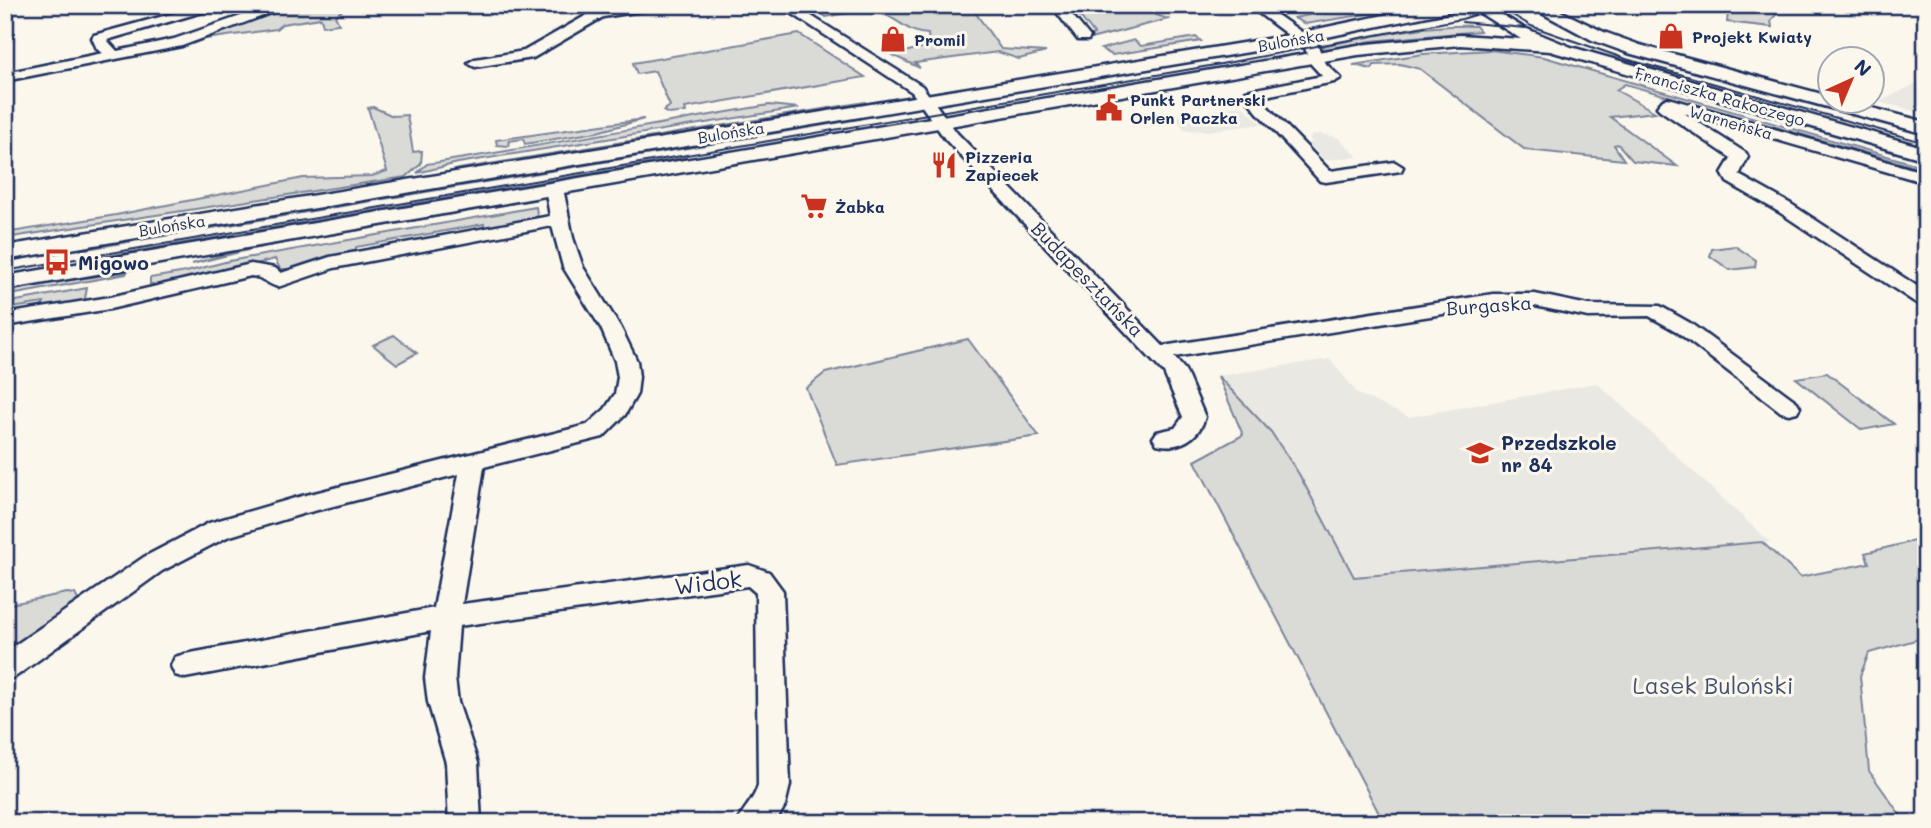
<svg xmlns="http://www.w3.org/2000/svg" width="1931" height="828" font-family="Mali,sans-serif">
<rect width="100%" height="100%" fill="#fbf7ec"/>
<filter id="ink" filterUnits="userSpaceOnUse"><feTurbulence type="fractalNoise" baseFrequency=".0143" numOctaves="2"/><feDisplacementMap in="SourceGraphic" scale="14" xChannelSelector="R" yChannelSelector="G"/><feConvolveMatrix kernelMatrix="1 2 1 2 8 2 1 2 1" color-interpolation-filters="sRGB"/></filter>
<g filter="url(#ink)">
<g fill="#eae8e2">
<polygon points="1926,79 1926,114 1879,102 1913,85"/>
<polygon points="1241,105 1262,124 1206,131 1185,130 1175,117"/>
<polygon points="1320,134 1337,137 1358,157 1325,160 1307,143 1314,142 1310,140 1311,135"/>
<polygon points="1330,359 1358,394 1409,417 1597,383 1770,542 1354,577 1299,474 1271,432 1218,376"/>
</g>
<g fill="#dadad7" stroke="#7a849a" stroke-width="2">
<polygon points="293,5 349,5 335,16 339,24 323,26 321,18 282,24 276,29 199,40"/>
<path d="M872,5h98l31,44 45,3 -27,7 -21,-7 -83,11 5,5 -28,-13 37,-9 -1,-12c-17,0 -26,-11 -40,-18 -17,-7 -44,-3 -62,1l-9,-7z"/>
<polygon points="1071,5 1144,5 1154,14 1168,19 1090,39 1088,36 1094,34"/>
<polygon points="1739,5 1763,5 1777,14 1771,20 1772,27 1727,22 1728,13"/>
<polygon points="1372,7 1380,12 1305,24 1294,18 1345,8 1349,11 1374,10"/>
<path d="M1476,26l4,5 -109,10 -50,10 2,-5c51,-10 101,-22 153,-20z"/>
<polygon points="799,34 865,77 685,108 686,112 669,114 663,111 670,106 655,71 637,74 633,63"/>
<polygon points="1196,37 1201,41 1112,55 1101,49 1134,40 1141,46"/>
<polygon points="1491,50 1544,57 1918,165 1926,170 1625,84 1616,90 1655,112 1610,117 1677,166 1633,161 1618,144 1614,145 1624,160 1536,151 1524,149 1420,69 1400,64 1374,65 1372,69 1353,65 1423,54"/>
<polygon points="865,102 868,105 427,178 459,169"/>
<path d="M769,105l30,3 -341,55 -41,10 10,-9c115,-18 228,-40 342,-59z"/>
<polygon points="373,107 393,116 407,115 413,152 422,151 421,164 406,177 392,179 5,238 5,233 116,215 303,178 372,176 387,171 368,108"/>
<polygon points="853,117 860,119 81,250 83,246"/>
<polygon points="644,119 597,132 525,144 523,139 509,141 509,146 497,145 496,140"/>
<polygon points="687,157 603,175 73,266 78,261"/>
<polygon points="532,198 539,199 256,248 192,264 253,246"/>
<polygon points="536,207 538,221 485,230 484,224 356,247 356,254 291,269 280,269 275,259 152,291 153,284 150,284 150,278 186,272 229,261"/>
<polygon points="1735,246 1756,260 1755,267 1730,270 1710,256 1712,249"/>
<polygon points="127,272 126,274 5,296 5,290 14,288"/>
<polygon points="87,288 84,304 40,311 44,303 5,309 5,303"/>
<polygon points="394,335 417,353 397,364 373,345"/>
<polygon points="968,339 1039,436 837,465 806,388 825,373"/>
<polygon points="1827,373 1894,424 1862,430 1796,378"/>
<polygon points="1218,376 1271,432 1299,474 1354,577 1762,542 1800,577 1869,563 1865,553 1926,538 1926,637 1869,653 1860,676 1869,771 1906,823 1384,823 1195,461 1243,435"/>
<polygon points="67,593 75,594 79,602 5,657 5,605"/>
</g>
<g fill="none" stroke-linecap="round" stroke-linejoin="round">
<g stroke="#1b2f5e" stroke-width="5">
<g id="minor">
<polygon points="204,5 226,5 107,40 117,51 174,39 273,5 292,5 182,46 5,81 5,73 103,53 97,49 92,38 94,35"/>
<polygon points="629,5 660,5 654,9 603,17 533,58 475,67 468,63 475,59 524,51 594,11"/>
<path d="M779,5h15l128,81 35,47 206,213 330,-52h42l53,11 72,1 30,17 107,79 3,5 -3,5 -8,2 -8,-2 -105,-81 -27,-15 -61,1 -53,-11h-42l-319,51 11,13 20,47c-6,22 -27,33 -48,27l-4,-6 4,-6 18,-4 8,-11 -19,-44 -219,-234 -33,-47z"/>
<polygon points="1051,5 1064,5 1090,37 1088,40 1078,40"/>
<polygon points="1248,5 1263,5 1317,43 1324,62 1341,78 1334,82 1261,97 1267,106 1330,171 1395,162 1403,167 1401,171 1326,182 1320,181 1257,112 1243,94 1246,91 1322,76 1311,64 1305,48"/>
<polygon points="1668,98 1926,173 1926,183 1684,113 1746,153 1748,157 1739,175 1791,204 1926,292 1926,307 1919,305 1779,212 1727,182 1722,173 1731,158 1660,110 1657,107 1663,100"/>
<path d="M554,183l9,5 10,50 10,29 38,61 16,33 2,16 -2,17 -12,21 -22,22 -119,30 -22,137 287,-39 20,7 14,19 7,194 -5,21 -10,17h-38c6,-15 17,-22 21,-38l-2,-192 -8,-7 -289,40 -4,52 3,24 20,61 3,60h-32l-3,-60 -18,-61 -3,-24 6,-47 -246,47 -10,-3 -4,-9 4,-9 10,-3 249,-46 25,-134 -157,40 -75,23 -65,34 -147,106 -10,3v-28l139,-95 65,-34 93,-27 285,-71 18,-16 10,-15 3,-17 -3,-16 -14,-33 -38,-61 -11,-41 -218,42 -56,19c-11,-3 -15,-10 -27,-11l-141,33 -105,17v-12l105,-17 141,-33 24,4 6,5 49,-16 220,-41 -5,-28z"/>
</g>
</g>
<g stroke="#1b2f5e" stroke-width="5">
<g id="major">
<polygon points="1432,5 1464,5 1456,10 1279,47 5,260 5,246 1279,37"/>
<polygon points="1467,5 1486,5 1522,27 1571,47 1926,148 1926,160 1550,51 1460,45 1358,55 5,290 5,276 1358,45 1460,35 1521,39"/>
<polygon points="1527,5 1548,5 1604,32 1640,45 1829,96 1829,102 1849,102 1926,122 1926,134 1628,53 1592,40"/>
</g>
</g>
<use href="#minor" fill="#fbf7ec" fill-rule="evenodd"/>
<use href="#major" fill="#fbf7ec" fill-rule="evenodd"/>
<g stroke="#1b2f5e" stroke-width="2">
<polyline points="1496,5 1531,26 1626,59 1926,143"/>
<polyline points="1462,22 1525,28"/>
<polyline points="5,271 1221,64 1462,19 1478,14 1490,5"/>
</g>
</g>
</g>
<defs>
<g id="shop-bare" transform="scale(2.1)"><path d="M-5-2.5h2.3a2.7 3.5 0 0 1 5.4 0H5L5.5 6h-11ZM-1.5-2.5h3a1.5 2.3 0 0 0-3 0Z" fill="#c8321e" stroke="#fbf7ec" stroke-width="2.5" paint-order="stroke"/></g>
<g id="civic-bare" transform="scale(2.1)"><path d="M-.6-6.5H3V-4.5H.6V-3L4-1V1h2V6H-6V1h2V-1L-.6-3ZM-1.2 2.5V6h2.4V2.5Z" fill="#c8321e" stroke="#fbf7ec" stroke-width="2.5" paint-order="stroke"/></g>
<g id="restaurant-bare" transform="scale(2.1)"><path d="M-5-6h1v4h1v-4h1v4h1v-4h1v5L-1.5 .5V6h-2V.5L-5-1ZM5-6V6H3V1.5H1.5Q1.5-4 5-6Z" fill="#c8321e" stroke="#fbf7ec" stroke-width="2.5" paint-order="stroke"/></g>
<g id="supermarket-bare" transform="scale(2.1)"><path d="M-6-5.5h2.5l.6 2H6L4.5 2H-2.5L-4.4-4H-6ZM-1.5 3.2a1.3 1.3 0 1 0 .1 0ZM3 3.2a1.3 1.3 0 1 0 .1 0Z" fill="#c8321e" stroke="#fbf7ec" stroke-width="2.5" paint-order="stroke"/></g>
<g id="bus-bare" transform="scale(2.1)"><path d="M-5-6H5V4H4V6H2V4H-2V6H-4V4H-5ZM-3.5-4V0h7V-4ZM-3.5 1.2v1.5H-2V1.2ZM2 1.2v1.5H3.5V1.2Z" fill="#c8321e" stroke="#fbf7ec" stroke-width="2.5" paint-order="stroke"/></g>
<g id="school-bare" transform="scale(2.1)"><path d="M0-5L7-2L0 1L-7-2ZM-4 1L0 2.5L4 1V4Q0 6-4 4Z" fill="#c8321e" stroke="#fbf7ec" stroke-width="2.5" paint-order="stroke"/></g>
</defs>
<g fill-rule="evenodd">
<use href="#shop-bare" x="1671" y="36"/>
<use href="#shop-bare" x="893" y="39"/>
<use href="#civic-bare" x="1109" y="108"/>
<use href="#restaurant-bare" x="944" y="165"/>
<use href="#supermarket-bare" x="814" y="206"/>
<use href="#bus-bare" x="57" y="262"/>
<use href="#school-bare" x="1480" y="453"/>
</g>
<g text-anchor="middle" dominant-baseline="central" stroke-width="6" stroke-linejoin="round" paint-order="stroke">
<g font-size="16" font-weight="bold" fill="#1b2f5e" stroke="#fbf7ec" text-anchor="start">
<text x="1692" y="36">Projekt Kwiaty</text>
<text x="914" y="39">Promil</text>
<text x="1130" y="99">Punkt Partnerski<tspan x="1130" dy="18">Orlen Paczka</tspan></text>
<text x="965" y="156">Pizzeria<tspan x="965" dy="18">Zapiecek</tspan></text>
<text x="835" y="206">Żabka</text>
</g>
<g font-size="16" fill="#1b2f5e" stroke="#fbf7ec">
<text transform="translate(1291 40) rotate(-10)">Bulońska</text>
<text transform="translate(1720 96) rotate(16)">Franciszka Rakoczego</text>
<text transform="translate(1731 122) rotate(16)">Warneńska</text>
<text transform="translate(731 132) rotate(-9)">Bulońska</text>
<text transform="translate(172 225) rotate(-9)">Bulońska</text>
</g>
<g font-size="19" font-weight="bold" fill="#1b2f5e" stroke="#fbf7ec" text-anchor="start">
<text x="78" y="262">Migowo</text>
<text x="1501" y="442">Przedszkole<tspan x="1501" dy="22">nr 84</tspan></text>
</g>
<g font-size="19" fill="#1b2f5e" stroke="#fbf7ec">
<text transform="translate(1088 279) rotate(46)">Budapesztańska</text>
<text transform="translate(1489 305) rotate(-4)">Burgaska</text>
</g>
<g font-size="23" fill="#1b2f5e" stroke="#fbf7ec">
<text transform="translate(708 582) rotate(-7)">Widok</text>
</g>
<g font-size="23" fill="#415176" stroke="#fbf7ec">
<text x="1713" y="685">Lasek Buloński</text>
</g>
</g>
<rect width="1931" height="828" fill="none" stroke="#fbf7ec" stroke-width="28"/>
<rect x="14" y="14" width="1903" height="800" fill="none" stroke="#1b2f5e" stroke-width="2.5" filter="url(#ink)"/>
<g transform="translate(1851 80) rotate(44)"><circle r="33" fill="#fbf7ec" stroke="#a1a7b3" stroke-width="2"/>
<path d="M0-5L12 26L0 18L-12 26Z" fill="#c8321e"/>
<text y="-10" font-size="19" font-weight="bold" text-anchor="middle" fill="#1b2f5e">N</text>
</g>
</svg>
